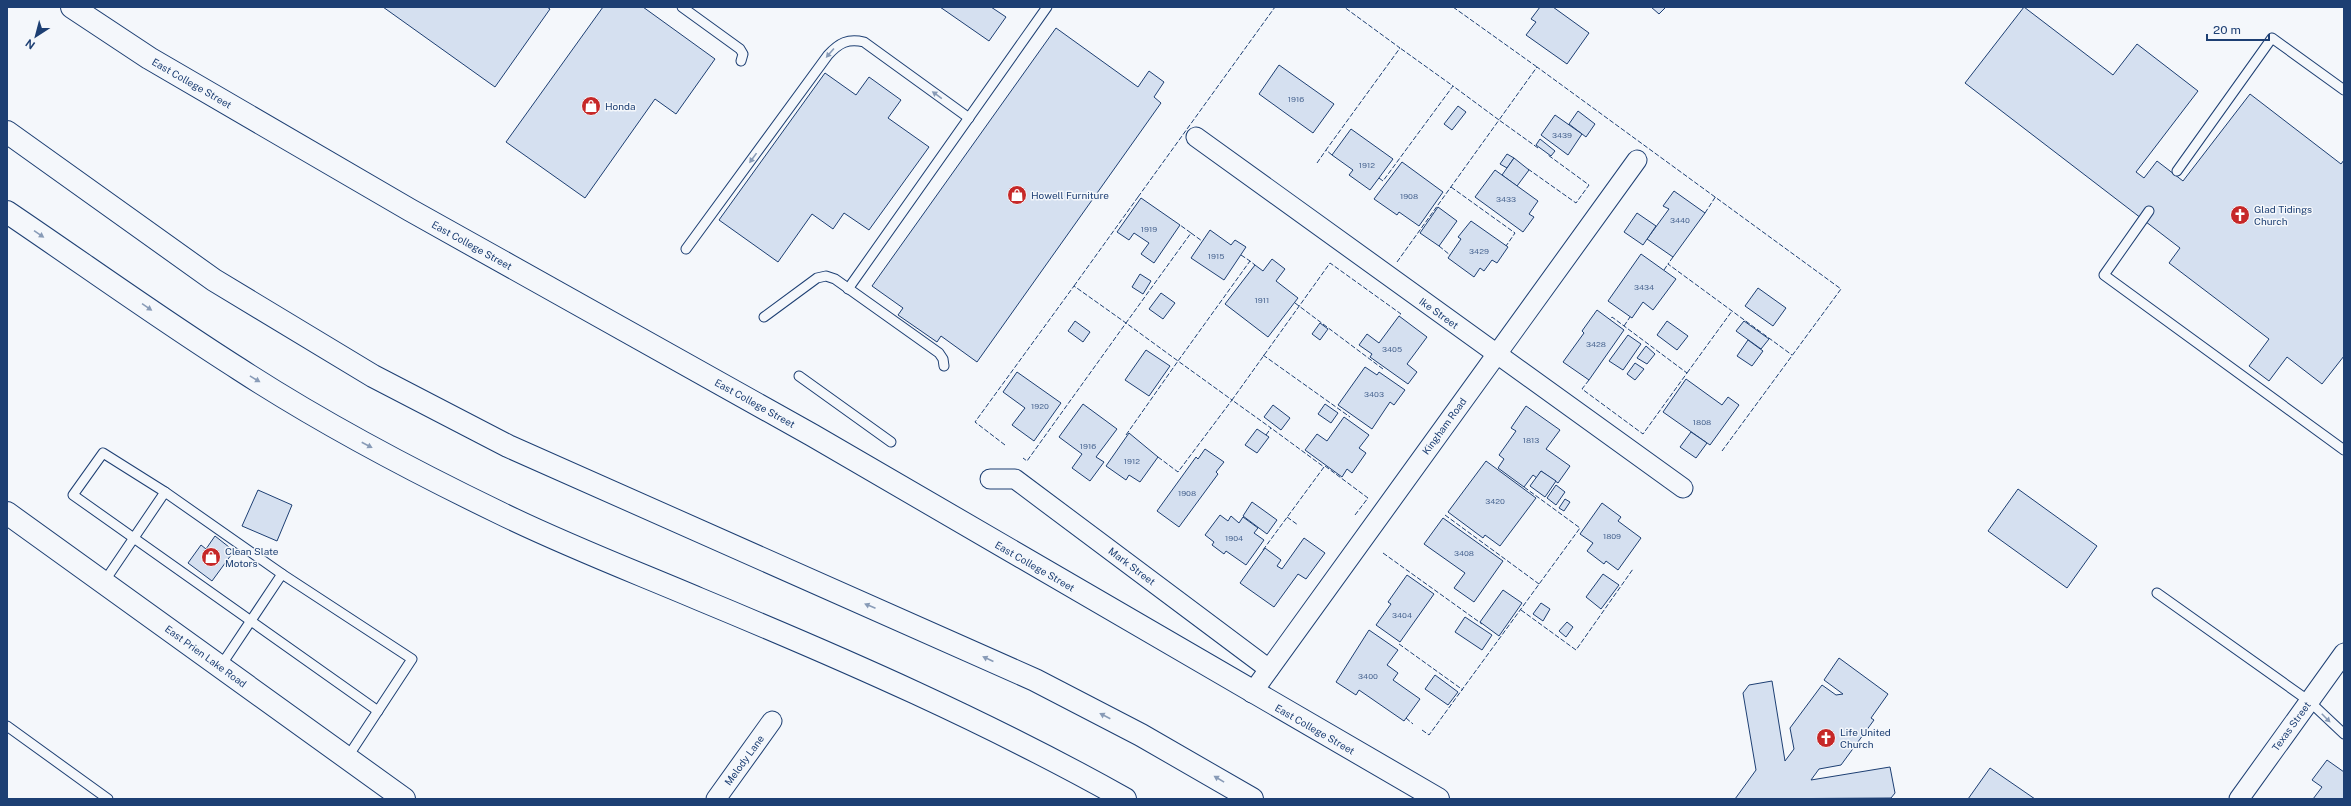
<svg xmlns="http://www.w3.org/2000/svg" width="2351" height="806" font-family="'Public Sans',sans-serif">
<rect width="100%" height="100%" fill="#f4f7fb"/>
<g fill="#d5e0f0" stroke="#1d3f73">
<polygon points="383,7 547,7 550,9 495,87"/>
<polygon points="603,7 643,7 715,59 676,114 655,99 585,198 506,142"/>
<polygon points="940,7 991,7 1006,17 989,41"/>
<polygon points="1540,7 1553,7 1589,33 1567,64 1526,35 1536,22 1531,19"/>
<polygon points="1651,7 1666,7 1659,14"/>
<polygon points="2024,7 2113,75 2137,44 2198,91 2136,172 2144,178 2157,161 2183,181 2250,94 2341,164 2344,160 2344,356 2322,384 2287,357 2269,381 2249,366 2269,339 2169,263 2180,248 1965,83"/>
<polygon points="1056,28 1138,87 1149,71 1164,82 1154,97 1161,103 977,362 941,336 937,342 898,315 903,308 872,286"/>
<polygon points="1279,65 1334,104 1313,133 1259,94"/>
<polygon points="825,73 856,95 869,77 901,100 888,118 929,147 869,230 844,213 833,229 812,214 778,262 719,220"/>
<polygon points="1458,106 1466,112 1452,130 1444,124"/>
<polygon points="1578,111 1595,124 1586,137 1569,124"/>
<polygon points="1555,115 1582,134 1568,155 1541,135"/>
<polygon points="1351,129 1393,159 1370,190 1349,175 1353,170 1332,155"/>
<polygon points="1540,139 1555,151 1551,156 1536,145"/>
<polygon points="1507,154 1514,158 1507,168 1500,164"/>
<polygon points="1514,158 1529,170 1517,186 1502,175"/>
<polygon points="1402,162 1443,192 1419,226 1399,212 1397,215 1374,199"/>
<polygon points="1495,170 1538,201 1529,214 1534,217 1523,232 1475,197"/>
<polygon points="1674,191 1705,213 1673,257 1647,239 1669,209 1663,206"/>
<polygon points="1141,198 1180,225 1154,263 1141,254 1149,243 1134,233 1129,240 1117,232"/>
<polygon points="1438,207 1457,221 1439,246 1420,233"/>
<polygon points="1637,213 1656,226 1643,245 1624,232"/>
<polygon points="1471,221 1508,247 1497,263 1492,260 1484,271 1480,268 1474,277 1448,258 1461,239 1458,237"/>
<polygon points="1210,230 1231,245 1235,240 1246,247 1224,280 1191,258"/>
<polygon points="1641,254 1676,279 1653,310 1643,302 1632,318 1608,301"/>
<polygon points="1272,259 1285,269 1276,281 1298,298 1268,337 1225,304 1255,265 1263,271"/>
<polygon points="1140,274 1151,281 1143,294 1132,287"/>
<polygon points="1758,288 1786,308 1773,326 1745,306"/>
<polygon points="1161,293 1175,303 1163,319 1149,309"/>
<polygon points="1597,310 1624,330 1589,380 1563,362 1584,333 1582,331"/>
<polygon points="1399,316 1427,337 1407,364 1417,372 1408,384 1370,357 1372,354 1359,345 1367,334 1379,343"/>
<polygon points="1075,321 1090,332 1083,342 1068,331"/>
<polygon points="1667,321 1688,336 1677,350 1657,335"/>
<polygon points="1744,321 1769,339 1761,349 1736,331"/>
<polygon points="1320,323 1328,329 1320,340 1312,334"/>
<polygon points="1628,335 1641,344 1623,370 1609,361"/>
<polygon points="1748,340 1763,351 1752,366 1737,356"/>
<polygon points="1646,346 1655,354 1647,364 1637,358"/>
<polygon points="1146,350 1170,366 1149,396 1125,380"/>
<polygon points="1635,363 1644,369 1635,380 1627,374"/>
<polygon points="1365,367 1377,375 1379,372 1405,390 1394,405 1390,402 1372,429 1338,405"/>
<polygon points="1017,372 1061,403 1034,441 1012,425 1025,408 1003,392"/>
<polygon points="1686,379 1722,405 1728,397 1739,405 1710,445 1663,412"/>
<polygon points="1083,404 1117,429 1096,457 1104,462 1090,481 1072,468 1082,454 1059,437"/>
<polygon points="1325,404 1338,413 1331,423 1318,414"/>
<polygon points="1273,405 1290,418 1281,430 1264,417"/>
<polygon points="1526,406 1560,430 1546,449 1570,466 1558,483 1541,471 1537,478 1533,475 1524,487 1498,468 1504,459 1499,455 1516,431 1511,428"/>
<polygon points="1344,417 1369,435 1359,448 1366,453 1352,473 1347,469 1342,477 1305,450 1317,434 1327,441"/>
<polygon points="1257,429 1269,437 1257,453 1245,445"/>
<polygon points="1691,432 1707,443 1696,458 1680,447"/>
<polygon points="1129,433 1158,457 1140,482 1129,475 1126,480 1106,466"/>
<polygon points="1205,449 1224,462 1216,472 1218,474 1179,527 1157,511 1196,457 1198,459"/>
<polygon points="1486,461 1536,498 1500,546 1485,535 1483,538 1448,512"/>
<polygon points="1541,471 1556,481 1545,497 1530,486"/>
<polygon points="1556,485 1565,492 1556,505 1547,498"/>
<polygon points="2018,489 2097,546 2067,588 1988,531"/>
<polygon points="258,490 292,505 277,541 242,526"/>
<polygon points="1565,499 1570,502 1564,511 1559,508"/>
<polygon points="1252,502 1277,520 1267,534 1243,516"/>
<polygon points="1602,503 1621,517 1618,521 1641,538 1618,570 1606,561 1604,564 1587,551 1593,543 1580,534"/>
<polygon points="1220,515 1228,521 1231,516 1239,523 1243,517 1258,528 1254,533 1264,540 1246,565 1226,551 1224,554 1212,545 1214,542 1205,535"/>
<polygon points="1443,518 1503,561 1474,602 1454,588 1465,573 1424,544"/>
<polygon points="215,536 234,551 212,581 188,563 201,545 206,549"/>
<polygon points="1304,538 1325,553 1306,579 1298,574 1274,607 1240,583 1265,548 1281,560 1277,566 1282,569"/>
<polygon points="1603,574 1619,585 1601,609 1586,597"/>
<polygon points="1407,575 1434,594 1400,642 1376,625 1391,604 1388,602"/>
<polygon points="1503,590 1522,603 1499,636 1480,622"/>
<polygon points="1541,603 1550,609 1543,621 1533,614"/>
<polygon points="1465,617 1492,635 1482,650 1455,632"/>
<polygon points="1567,622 1573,627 1566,637 1559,631"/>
<polygon points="1369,630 1398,650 1387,665 1398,673 1393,680 1420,699 1404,721 1359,690 1356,695 1336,682"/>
<polygon points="1839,658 1888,694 1871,718 1874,720 1841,765 1819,769 1811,780 1890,767 1895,793 1891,798 1735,799 1756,770 1743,693 1749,685 1772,681 1785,761 1794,749 1790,728 1822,685 1836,695 1843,694 1824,680"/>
<polygon points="1435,675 1458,692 1448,705 1425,689"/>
<polygon points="2327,760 2344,772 2344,799 2313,799 2322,787 2312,780"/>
<polygon points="1990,768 2035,799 1968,799"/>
</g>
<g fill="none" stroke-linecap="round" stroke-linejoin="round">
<g stroke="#1d3f73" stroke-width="11">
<g id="lane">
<polyline points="682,7 740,49 743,54 741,61"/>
<polyline points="2177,171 2272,38 2344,90"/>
<polyline points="2149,211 2104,275 2344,450"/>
<path d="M686,249l142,-194c11,-12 20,-17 36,-13l105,76"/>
<polyline points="848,289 1047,7"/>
<polyline points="764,317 817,278 826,276 835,279 939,353 943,359 944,366"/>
<polyline points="799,376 891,442"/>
<polyline points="165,492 103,453 73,495 378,711"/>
<polyline points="104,582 165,492 282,574"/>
<polyline points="2157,593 2309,701 2344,734"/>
<polyline points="220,667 282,574 412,659 347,758"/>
<polyline points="7,726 108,799"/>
</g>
</g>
<g stroke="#1d3f73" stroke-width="21">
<g id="street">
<polyline points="1196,137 1683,488"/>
<polyline points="990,479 1015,479 1269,669"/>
<polyline points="1252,693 1637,160"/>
<polyline points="716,799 772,721"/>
<polyline points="2239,799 2344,653"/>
</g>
</g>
<g stroke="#1d3f73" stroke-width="24">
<g id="secondary">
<polyline points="72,7 149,58 410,210 812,435 1438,799"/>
<polyline points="7,513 404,799"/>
</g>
</g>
<g stroke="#1d3f73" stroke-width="24">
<g id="highway">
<polyline points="7,132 214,280 373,376 508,446 1035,680 1141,735 1252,799"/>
<path d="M7,212c77,52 153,107 232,157 83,54 172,101 261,144 65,32 133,58 199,86 145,60 289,123 426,200"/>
</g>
</g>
<use href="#lane" stroke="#f4f7fb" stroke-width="9"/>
<use href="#street" stroke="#f4f7fb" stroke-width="19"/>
<use href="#secondary" stroke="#f4f7fb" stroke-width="22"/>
<use href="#highway" stroke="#f4f7fb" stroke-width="22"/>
<g stroke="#1d3f73" stroke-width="1" stroke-dasharray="5 2" stroke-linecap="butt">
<polyline points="1453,7 1537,67"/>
<polyline points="1538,148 1499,120 1537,67 1841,289 1722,451"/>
<polyline points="1332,155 1326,150 1400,48 1344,7"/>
<polyline points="1317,163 1326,150"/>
<polyline points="1528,169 1576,203 1589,185 1548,155"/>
<polyline points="1379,178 1383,181 1453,86 1400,48"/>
<polyline points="1451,187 1515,233 1506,246"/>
<polyline points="1138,197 1275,7"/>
<polyline points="1705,213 1716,196"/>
<polyline points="1191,233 1202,241"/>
<polyline points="1439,246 1450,255"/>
<polyline points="1241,255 1250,261"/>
<polyline points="1673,257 1668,264 1792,355"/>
<polyline points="1397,262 1499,120 1453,86"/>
<polyline points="1664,270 1668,264"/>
<polyline points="1074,286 1138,197"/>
<polyline points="1295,303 1383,369"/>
<polyline points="1624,326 1630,317"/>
<polyline points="1263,355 1350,417"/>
<polyline points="1687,373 1732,311"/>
<polyline points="1589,380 1582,389 1643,434 1687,373 1612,317 1610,320"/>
<polyline points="1126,435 1178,361 1126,323 1191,233 1180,225"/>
<polyline points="1266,435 1271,428 1232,400 1330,263 1401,314 1399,316"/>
<polyline points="1005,445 975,422 1074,286 1126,323 1027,461 1023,458"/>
<polyline points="1158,457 1178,472 1232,400 1178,361 1250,261 1255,265"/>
<polyline points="1325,466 1368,498 1355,515"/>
<polyline points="1445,515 1539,584"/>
<polyline points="1287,517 1298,525"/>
<polyline points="1263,550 1324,467 1271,428"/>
<polyline points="1383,553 1482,624"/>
<polyline points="1521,610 1576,650 1633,569"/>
<polyline points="1399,644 1463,690"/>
<polyline points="1406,718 1413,724"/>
<polyline points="1422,730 1429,735 1580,528 1524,487"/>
</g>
</g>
<defs><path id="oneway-solid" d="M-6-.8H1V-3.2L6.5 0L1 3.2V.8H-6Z"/></defs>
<g fill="#889bb7">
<use href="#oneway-solid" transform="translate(830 53) rotate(131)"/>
<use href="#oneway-solid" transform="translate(937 95) rotate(-144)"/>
<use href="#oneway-solid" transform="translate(753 158) rotate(126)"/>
<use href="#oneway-solid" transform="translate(39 234) rotate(34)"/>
<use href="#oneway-solid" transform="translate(147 307) rotate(34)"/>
<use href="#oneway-solid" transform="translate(255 379) rotate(31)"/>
<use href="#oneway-solid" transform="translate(367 445) rotate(28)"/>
<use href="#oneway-solid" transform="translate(870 606) rotate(-157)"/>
<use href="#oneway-solid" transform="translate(988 659) rotate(-155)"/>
<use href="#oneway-solid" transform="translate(1105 716) rotate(-153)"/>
<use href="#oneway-solid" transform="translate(2326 718) rotate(45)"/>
<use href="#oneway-solid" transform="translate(1219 779) rotate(-149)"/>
</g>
<defs>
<g id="shop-disc" transform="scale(1)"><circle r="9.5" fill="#c62828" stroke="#f4f7fb"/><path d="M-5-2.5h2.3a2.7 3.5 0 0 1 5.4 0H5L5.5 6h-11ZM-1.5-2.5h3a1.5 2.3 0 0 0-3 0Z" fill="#fff"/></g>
<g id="church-disc" transform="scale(1)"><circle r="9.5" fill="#c62828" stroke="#f4f7fb"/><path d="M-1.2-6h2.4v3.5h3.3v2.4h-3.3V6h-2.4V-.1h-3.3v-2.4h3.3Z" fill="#fff"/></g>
</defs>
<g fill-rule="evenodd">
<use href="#shop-disc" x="591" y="106"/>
<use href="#shop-disc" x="1017" y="195"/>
<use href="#church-disc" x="2240" y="215"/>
<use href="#shop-disc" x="211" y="557"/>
<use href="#church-disc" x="1826" y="738"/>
</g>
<g text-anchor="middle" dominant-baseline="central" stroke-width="3" stroke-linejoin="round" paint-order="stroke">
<g font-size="8" fill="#4b6792">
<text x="1296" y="99">1916</text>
<text x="1562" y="135">3439</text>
<text x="1367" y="165">1912</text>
<text x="1409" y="196">1908</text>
<text x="1506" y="199">3433</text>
<text x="1680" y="220">3440</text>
<text x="1149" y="229">1919</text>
<text x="1479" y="251">3429</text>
<text x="1216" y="256">1915</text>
<text x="1644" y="287">3434</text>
<text x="1262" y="300">1911</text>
<text x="1596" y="344">3428</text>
<text x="1392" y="349">3405</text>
<text x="1374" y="394">3403</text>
<text x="1040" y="406">1920</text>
<text x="1702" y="422">1808</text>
<text x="1531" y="440">1813</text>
<text x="1088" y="446">1916</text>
<text x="1132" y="461">1912</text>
<text x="1187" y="493">1908</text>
<text x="1495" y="501">3420</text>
<text x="1612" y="536">1809</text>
<text x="1234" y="538">1904</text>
<text x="1464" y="553">3408</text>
<text x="1402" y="615">3404</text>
<text x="1368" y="676">3400</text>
</g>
<g font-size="10" fill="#1d3f73" stroke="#f4f7fb">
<text transform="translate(192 83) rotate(30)">East College Street</text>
<text transform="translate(472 245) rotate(29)">East College Street</text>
<text transform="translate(1439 313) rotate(36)">Ike Street</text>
<text transform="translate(755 403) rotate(29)">East College Street</text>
<text transform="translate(1444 426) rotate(-54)">Kingham Road</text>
<text transform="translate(1035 566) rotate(30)">East College Street</text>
<text transform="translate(1132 566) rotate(37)">Mark Street</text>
<text transform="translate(206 656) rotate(36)">East Prien Lake Road</text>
<text transform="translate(2291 726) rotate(-54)">Texas Street</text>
<text transform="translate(1315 729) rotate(30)">East College Street</text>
<text transform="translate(744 760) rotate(-54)">Melody Lane</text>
</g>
<g font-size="10" fill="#1d3f73" stroke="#f4f7fb" text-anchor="start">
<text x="605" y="106">Honda</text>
<text x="1031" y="195">Howell Furniture</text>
<text x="2254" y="209">Glad Tidings<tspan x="2254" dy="12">Church</tspan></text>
<text x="225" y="551">Clean Slate<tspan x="225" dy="12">Motors</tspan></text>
<text x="1840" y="732">Life United<tspan x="1840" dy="12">Church</tspan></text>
</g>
</g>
<rect width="2351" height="806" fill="none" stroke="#1d3f73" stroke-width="16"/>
<g transform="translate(36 36) rotate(216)" stroke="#f4f7fb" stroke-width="3" paint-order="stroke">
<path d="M0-3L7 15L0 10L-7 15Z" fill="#1d3f73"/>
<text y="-6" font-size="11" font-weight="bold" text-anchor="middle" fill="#1d3f73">N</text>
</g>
<path d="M2207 34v6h62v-6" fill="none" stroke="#1d3f73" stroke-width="2"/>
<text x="2213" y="34" font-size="12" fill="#1d3f73" stroke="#f4f7fb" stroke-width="3" paint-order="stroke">20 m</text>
</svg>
